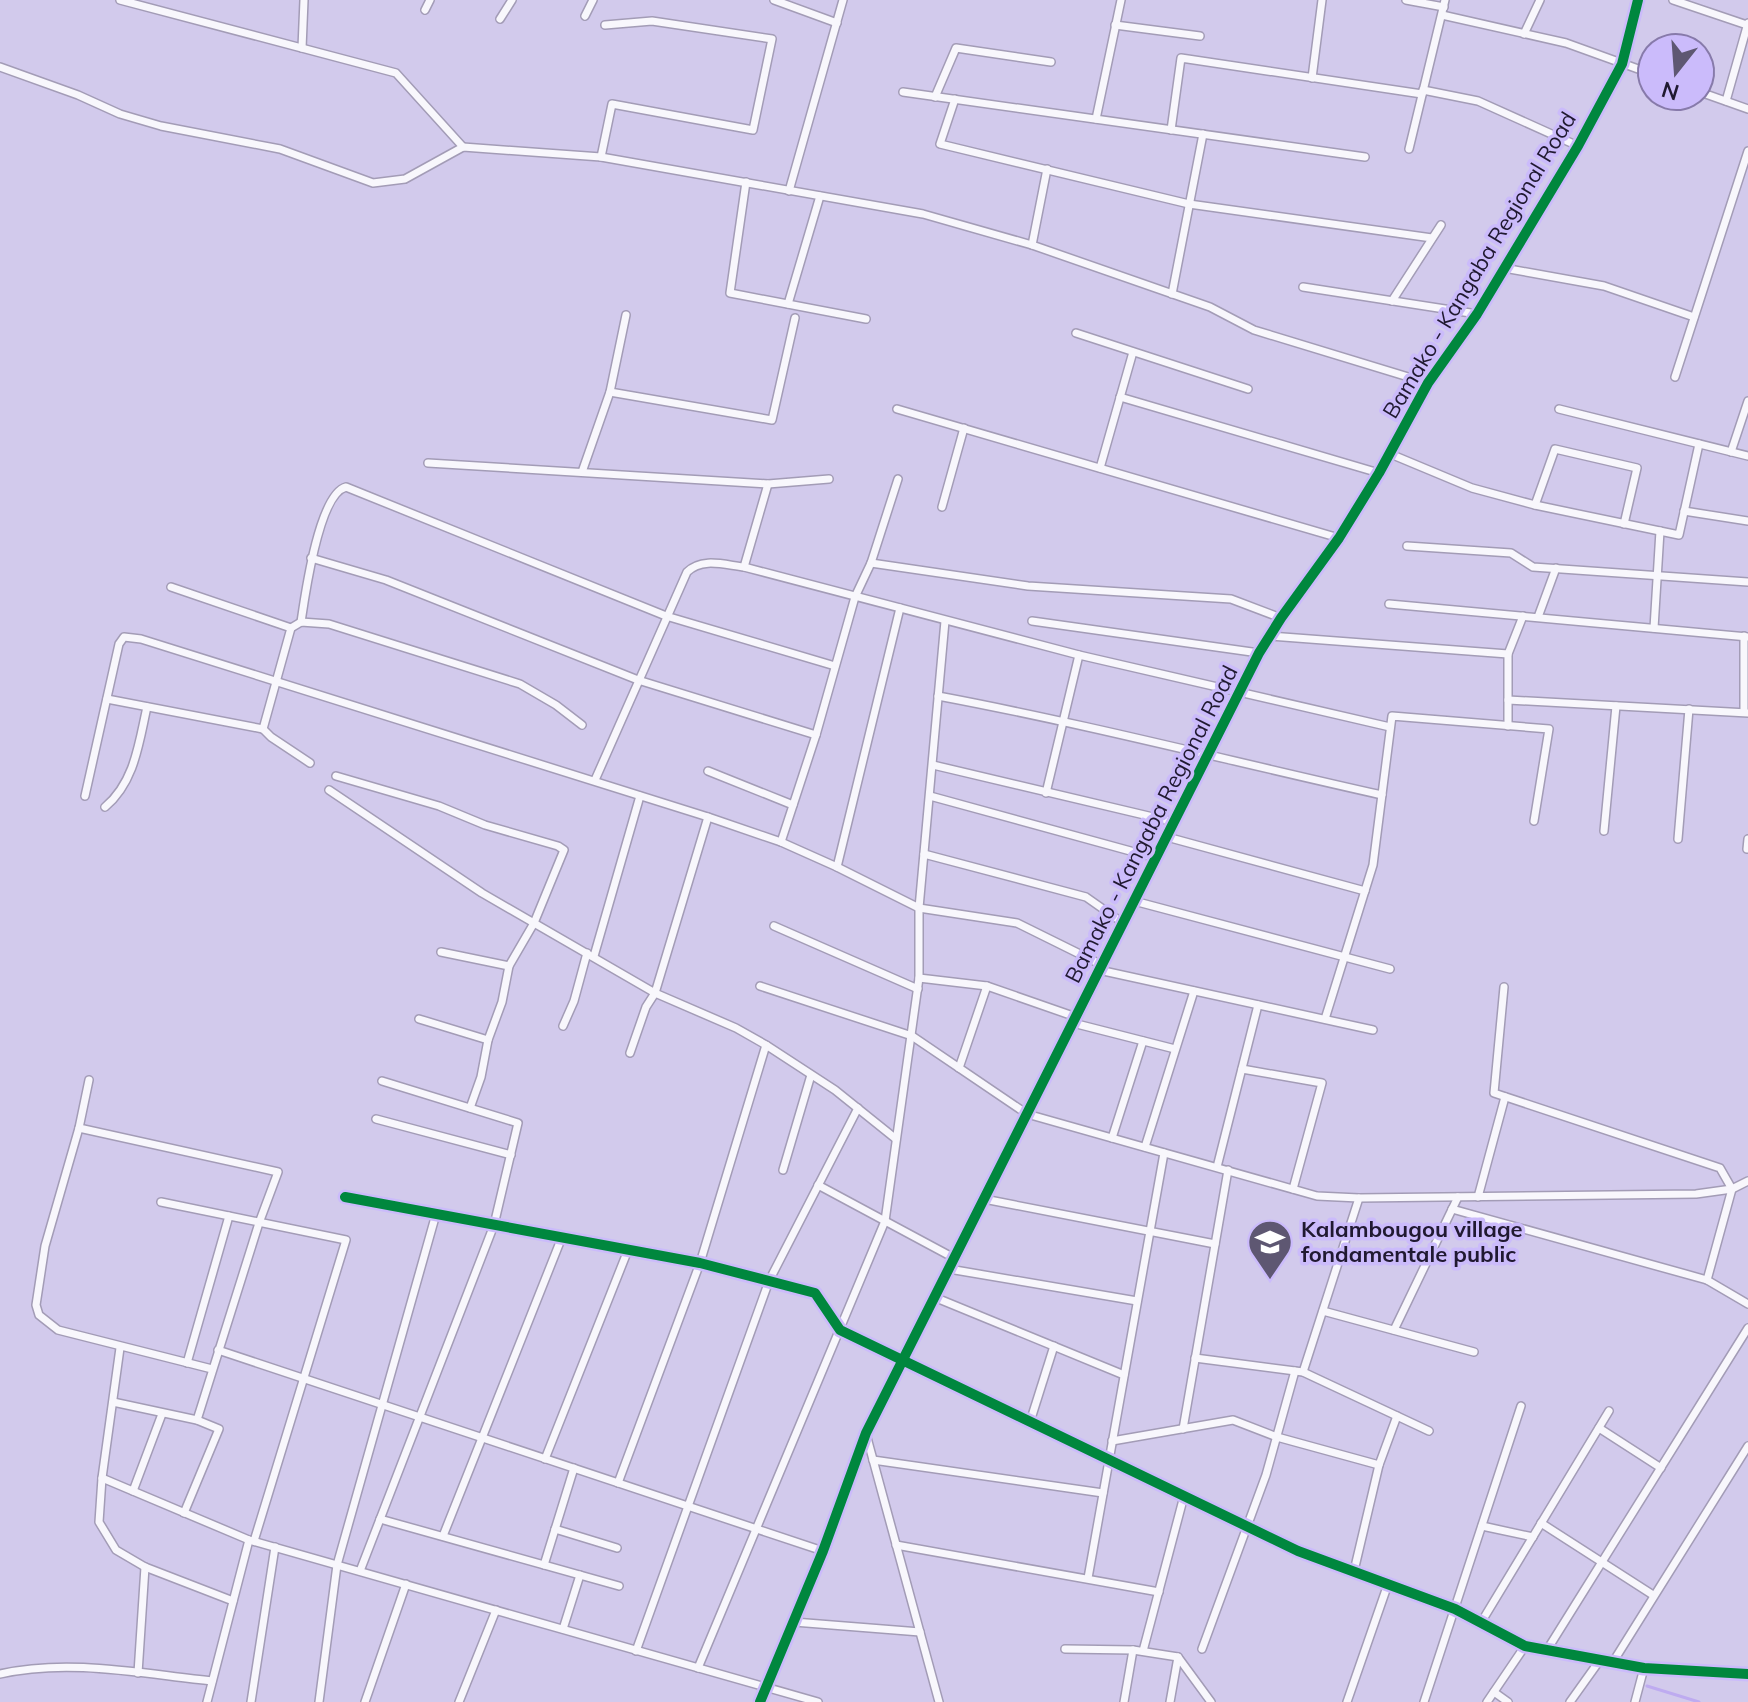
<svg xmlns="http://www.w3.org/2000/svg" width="1748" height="1702" font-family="Mulish,sans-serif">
<rect width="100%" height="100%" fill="#d2caec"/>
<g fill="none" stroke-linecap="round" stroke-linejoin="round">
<polyline stroke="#beabf0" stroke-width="3" points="1647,1686 1699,1702"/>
<g stroke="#a39cb6" stroke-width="10">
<g id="minor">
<polyline points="120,0 396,73 463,147"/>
<polyline points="774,0 837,23"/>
<polyline points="1406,0 1444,7"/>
<polyline points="1673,0 1747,25"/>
<polyline points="425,10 430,0"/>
<polyline points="1442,15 1566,43 1652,74"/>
<polyline points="585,16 593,0"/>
<polyline points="500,19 512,0"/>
<polyline points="1115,25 1200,36"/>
<polyline points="1524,34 1540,0"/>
<polyline points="302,48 304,0"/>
<polyline points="0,67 78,95 120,114 161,126 280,149 373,183 405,179 463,147 601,157 923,214 1032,245 1210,307 1254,330 1428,383"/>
<polyline points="1312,78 1322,0"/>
<polyline points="1423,90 1478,101 1578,146"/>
<polyline points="903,92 1365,157"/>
<polyline points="1700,92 1748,109"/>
<polyline points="935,97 956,48 1051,62"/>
<polyline points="955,99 940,144 1189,204 1432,238"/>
<polyline points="1726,101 1748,23"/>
<polyline points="1096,119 1121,0"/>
<polyline points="1171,130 1181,58 1422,94"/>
<polyline points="1409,149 1445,0"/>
<polyline points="601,157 612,104 753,130 772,39 652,21 605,25"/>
<polyline points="746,182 730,293 866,319"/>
<polyline points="789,191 843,0"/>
<polyline points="1032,245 1047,169"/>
<polyline points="1504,268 1604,286 1694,317"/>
<polyline points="1303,287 1477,314"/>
<polyline points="1172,294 1203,134"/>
<polyline points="1392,301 1441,225"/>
<polyline points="788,304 820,196"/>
<polyline points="1076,333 1248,389"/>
<polyline points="1675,377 1748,151"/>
<polyline points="610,392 772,420 795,318"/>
<polyline points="1120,397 1379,473"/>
<polyline points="897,409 1339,538"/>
<polyline points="1559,409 1748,456"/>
<polyline points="1731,452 1748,401"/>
<polyline points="1388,453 1472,488 1535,505 1679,535 1699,444"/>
<polyline points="428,463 768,484 829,479"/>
<polyline points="1100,468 1133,352"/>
<polyline points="582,472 610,392 626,315"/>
<polyline points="1535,505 1555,449 1637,468 1624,524"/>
<polyline points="942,507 964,428"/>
<polyline points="1684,511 1748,521"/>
<polyline points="1407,546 1511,553 1533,567 1748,582"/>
<polyline points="311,558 386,580 638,680 816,735"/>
<polyline points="871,563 1028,586 1231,599 1281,618"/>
<polyline points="744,567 768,484"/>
<polyline points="171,587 291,628 263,729 271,737 310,763"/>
<polyline points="1389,604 1748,637"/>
<polyline points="1538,617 1556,568"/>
<polyline points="1032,621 1259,653"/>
<path d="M301,622c4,-27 18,-128 45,-135l320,129 169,50"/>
<polyline points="291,628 301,622 329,624 520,684 556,705 582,725"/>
<polyline points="1654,628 1660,531"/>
<polyline points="1270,636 1508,654"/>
<polyline points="1744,636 1744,712"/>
<path d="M938,696c149,28 296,66 444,99"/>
<polyline points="107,699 263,729"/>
<polyline points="1508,700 1748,713"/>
<polyline points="1508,726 1508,654 1523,616"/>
<polyline points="933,765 1174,822"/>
<polyline points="708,771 793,805"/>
<polyline points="336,776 439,806 485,825 558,846 564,850 534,923 509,966 502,1002 488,1040 481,1077 470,1108"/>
<path d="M595,780l92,-208c15,-15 38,-7 57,-5l335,88 311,72"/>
<polyline points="329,790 482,893 655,993 736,1028 766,1045 835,1090 896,1139"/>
<polyline points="1046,793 1079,655"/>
<polyline points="85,796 119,644 124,637 141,639 708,817 781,842 837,867 919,908 1017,923 1102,965"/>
<polyline points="930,796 1156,858"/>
<path d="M105,807c30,-25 34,-65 42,-100"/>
<polyline points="1604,831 1616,706"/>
<polyline points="1167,837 1365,891"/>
<polyline points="1678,839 1689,709"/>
<polyline points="781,842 816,735 855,597 871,563 898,479"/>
<polyline points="1747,849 1748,839"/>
<polyline points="924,854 1086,897 1123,923"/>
<polyline points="837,867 900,608"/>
<polyline points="1134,901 1390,969"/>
<polyline points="774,926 918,989"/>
<polyline points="441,952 509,966"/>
<polyline points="594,956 640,796"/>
<polyline points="1099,970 1373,1030"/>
<polyline points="919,978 987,986 1076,1017"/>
<polyline points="760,986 912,1036 1027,1114 1317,1196 1359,1198 1696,1194 1732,1189 1748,1181"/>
<polyline points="1504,987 1494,1093 1720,1168 1732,1189 1707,1280"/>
<polyline points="419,1019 488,1040"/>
<polyline points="1325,1019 1373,865 1392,716 1549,729 1534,821"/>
<polyline points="1073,1023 1175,1049"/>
<polyline points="563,1026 574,1001 587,953"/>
<polyline points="630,1053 646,1007 655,993 708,817"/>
<polyline points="959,1068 987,986"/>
<polyline points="1242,1069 1322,1083 1293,1189"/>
<polyline points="89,1080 79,1128 45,1246 36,1305 39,1315 58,1330 212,1369"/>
<polyline points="376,1119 511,1155"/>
<polyline points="79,1128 278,1172 259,1223 197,1420"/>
<polyline points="1112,1138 1143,1041"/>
<polyline points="1145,1147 1194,991"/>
<polyline points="1217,1167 1258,1005"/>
<polyline points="783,1170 811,1075"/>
<polyline points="818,1185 954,1258"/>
<polyline points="345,1197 700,1263 815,1293 840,1330 1298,1551 1455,1609 1525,1646 1644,1668 1748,1674"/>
<polyline points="1478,1197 1505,1097"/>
<polyline points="984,1199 1215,1244"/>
<polyline points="161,1202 346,1240 254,1541"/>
<polyline points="1452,1209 1707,1280 1748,1304"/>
<polyline points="949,1269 1137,1301"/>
<polyline points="934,1297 1124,1375"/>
<polyline points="1323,1311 1474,1352"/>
<polyline points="1394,1330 1458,1197"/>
<polyline points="120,1348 102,1478 99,1522 116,1550 145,1567 233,1601"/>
<polyline points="218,1350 823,1551"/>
<polyline points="1195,1358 1303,1372 1429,1431"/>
<polyline points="187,1363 229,1216"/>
<polyline points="1303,1372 1359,1198"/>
<polyline points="113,1402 197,1420 219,1429 184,1513"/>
<polyline points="1030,1422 1054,1346"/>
<polyline points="1599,1428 1661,1468"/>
<polyline points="1183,1429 1228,1170"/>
<polyline points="866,1434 939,1702"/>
<polyline points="1112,1441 1233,1420 1277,1437 1379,1465"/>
<polyline points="545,1459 628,1250"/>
<polyline points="873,1460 1103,1493"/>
<polyline points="102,1478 249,1540 818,1702"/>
<polyline points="618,1483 700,1263 766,1045"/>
<polyline points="133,1491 162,1414"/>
<polyline points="380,1519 619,1586"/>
<polyline points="1541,1523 1653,1595"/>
<polyline points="1482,1526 1533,1537"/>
<polyline points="555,1529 617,1548"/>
<polyline points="443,1536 562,1237"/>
<polyline points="896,1545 1159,1592"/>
<polyline points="544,1565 574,1468"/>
<polyline points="360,1571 494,1225 518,1123 382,1081"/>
<polyline points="1354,1571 1379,1465 1397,1416"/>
<polyline points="1088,1578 1164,1153"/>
<polyline points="1482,1621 1609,1411"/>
<polyline points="794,1622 920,1632"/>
<polyline points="563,1629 580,1575"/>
<polyline points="1065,1649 1133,1650 1178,1657 1211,1702"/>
<polyline points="1202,1649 1266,1475 1295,1371"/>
<polyline points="1547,1650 1748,1328"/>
<polyline points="636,1651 769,1281 858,1108"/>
<polyline points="1143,1651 1184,1496"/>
<polyline points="1613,1662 1748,1446"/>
<polyline points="698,1668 885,1221 919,978 919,908 945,621"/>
<polyline points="138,1673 145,1567"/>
<path d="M0,1674c69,-16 143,0 212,7"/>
<polyline points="1494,1692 1508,1702"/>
<polyline points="207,1702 249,1540"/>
<polyline points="251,1702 275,1547"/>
<polyline points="319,1702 337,1565 436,1214"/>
<polyline points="365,1702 406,1584"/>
<polyline points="459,1702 496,1610"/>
<polyline points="1124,1702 1133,1650"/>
<polyline points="1170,1702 1178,1657"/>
<polyline points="1347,1702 1388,1584"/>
<polyline points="1424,1702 1521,1406"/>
<polyline points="1487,1702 1525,1646"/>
<polyline points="1570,1702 1600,1660"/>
<polyline points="1635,1702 1644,1668"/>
</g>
</g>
<g stroke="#a39cb6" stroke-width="12">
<polyline id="tertiary" points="760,1702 823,1551 866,1433 1259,653 1281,618 1339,538 1379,473 1428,383 1477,314 1578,146 1622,64 1638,0"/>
</g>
<use href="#minor" stroke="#f8f7fc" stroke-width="7"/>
<use href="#tertiary" stroke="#f8f7fc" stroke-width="9"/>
<g stroke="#cbbbfb" stroke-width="15">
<g id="cycleway">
<polyline points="345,1197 700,1263 815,1293 840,1330 1298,1551 1455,1609 1525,1646 1644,1668 1748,1674"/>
<polyline points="760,1702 823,1551 866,1433 1259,653 1281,618 1339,538 1379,473 1428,383 1477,314 1578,146 1622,64 1638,0"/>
</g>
</g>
<use href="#cycleway" stroke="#00873e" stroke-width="10"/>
</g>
<defs>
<g id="school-pin" transform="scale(2.3)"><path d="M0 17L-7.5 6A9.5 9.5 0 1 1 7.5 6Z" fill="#5e5772" stroke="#cbbbfb"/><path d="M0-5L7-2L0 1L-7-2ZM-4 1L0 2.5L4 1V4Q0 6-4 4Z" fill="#fff"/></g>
</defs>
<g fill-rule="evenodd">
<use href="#school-pin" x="1270" y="1242"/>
</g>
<g text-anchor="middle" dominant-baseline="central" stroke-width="7" stroke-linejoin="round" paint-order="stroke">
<g font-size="22" fill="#201931" stroke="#cbbbfb">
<text transform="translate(1479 265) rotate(-59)">Bamako - Kangaba Regional Road</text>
<text transform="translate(1151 824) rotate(-63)">Bamako - Kangaba Regional Road</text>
</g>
<g font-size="22" font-weight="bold" fill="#201931" stroke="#cbbbfb" text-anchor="start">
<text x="1301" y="1229">Kalambougou village<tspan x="1301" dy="25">fondamentale public</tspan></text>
</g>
</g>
<g transform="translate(1676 72) rotate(197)"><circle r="38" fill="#cbbbfb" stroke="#877aaa" stroke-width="2"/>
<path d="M0-6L14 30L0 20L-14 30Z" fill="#5e5772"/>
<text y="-12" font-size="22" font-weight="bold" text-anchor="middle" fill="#201931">N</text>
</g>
</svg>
